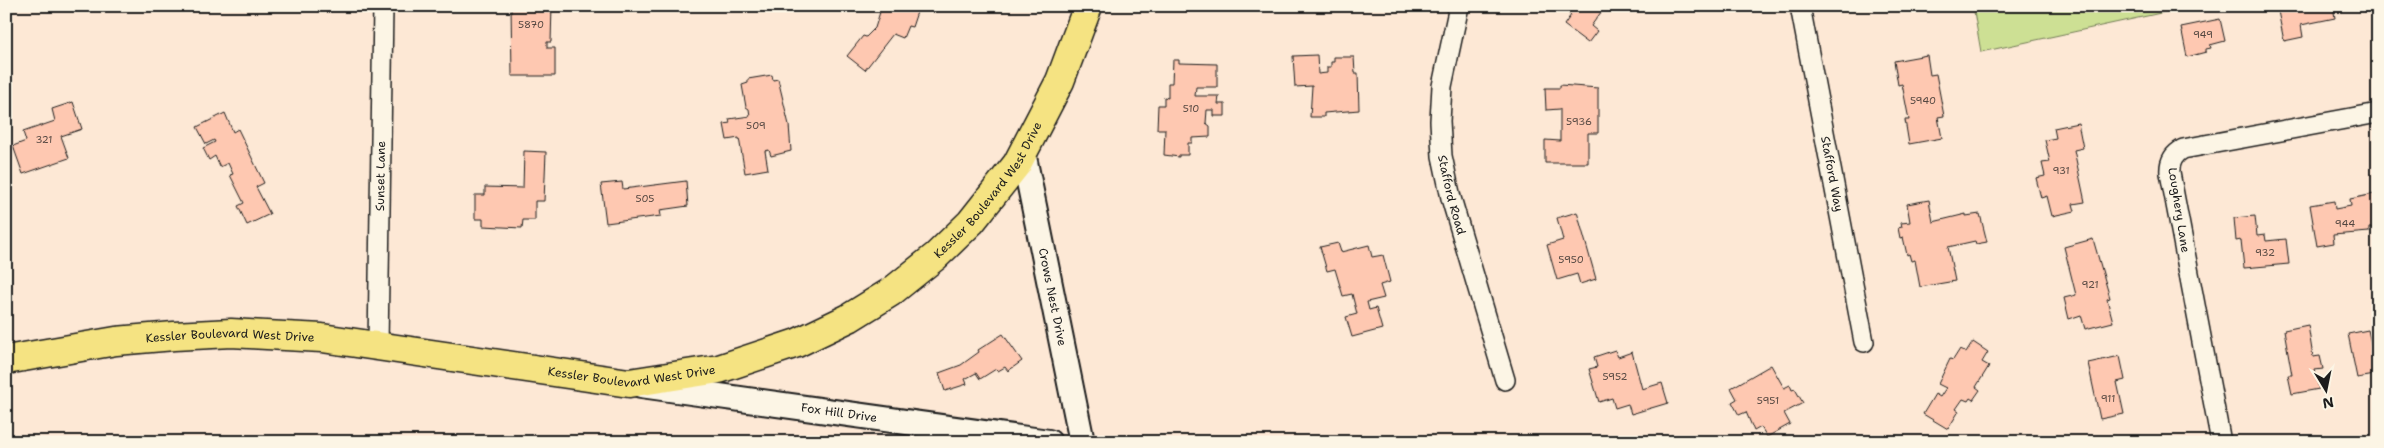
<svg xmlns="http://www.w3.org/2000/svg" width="2384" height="448" font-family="'Shantell Sans',sans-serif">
<rect width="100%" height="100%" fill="#fde8d5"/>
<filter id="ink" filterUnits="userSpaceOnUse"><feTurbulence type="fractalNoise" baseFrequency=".02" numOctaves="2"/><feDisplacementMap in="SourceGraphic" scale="10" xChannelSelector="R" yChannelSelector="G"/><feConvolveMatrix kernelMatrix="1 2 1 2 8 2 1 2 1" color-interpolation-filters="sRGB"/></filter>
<g filter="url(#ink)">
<polygon fill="#cde094" stroke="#747e58" points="1973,6 2193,6 1981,52"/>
<g fill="#fec8b1" stroke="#1c1c1c">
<polygon points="511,6 552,6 551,42 547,42 547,48 555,48 555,76 512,76"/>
<polygon points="874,6 919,6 912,27 908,26 903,38 893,34 865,70 847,56 863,36 866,37 875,28 880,12 872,9"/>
<polygon points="1558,6 1604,8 1591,26 1597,31 1588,43 1564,25 1571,15"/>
<polygon points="2277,6 2333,6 2335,18 2301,25 2303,37 2284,41"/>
<polygon points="2373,6 2378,6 2378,21 2376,21"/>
<polygon points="2220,19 2225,41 2210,45 2211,48 2206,49 2206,52 2187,57 2181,27"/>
<polygon points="1317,55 1318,74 1327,73 1327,67 1331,67 1331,62 1334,62 1334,57 1354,57 1355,73 1358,73 1359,110 1324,113 1324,117 1310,117 1312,86 1295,87 1293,56"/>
<polygon points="1927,55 1930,75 1936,74 1944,116 1938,117 1942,138 1909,144 1905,120 1909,120 1902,84 1898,85 1894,61"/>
<polygon points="1173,60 1179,60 1179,63 1217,64 1217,87 1196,87 1195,96 1219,96 1218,104 1225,104 1225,116 1214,116 1214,110 1207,110 1206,123 1210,126 1210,137 1192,138 1192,143 1188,143 1188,155 1179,155 1179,157 1164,155 1165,129 1157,129 1158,105 1164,105 1164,97 1168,98 1168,83 1172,83"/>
<polygon points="772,75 773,80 778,79 789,125 791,151 771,156 769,150 765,151 768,169 745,173 739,138 727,140 724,124 730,123 729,119 750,116 749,109 746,107 742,85 748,83 748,79"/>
<polygon points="1560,85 1598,88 1598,133 1588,133 1588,163 1545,163 1545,140 1560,141 1560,109 1546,110 1545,88 1560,88"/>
<polygon points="73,102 82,129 61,136 69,158 23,174 13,146 26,141 23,132 55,121 52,109"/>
<polygon points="225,113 233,132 238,129 264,183 256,187 270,214 247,225 238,206 244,203 230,175 233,174 228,163 220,167 215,156 209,160 203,148 215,142 214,140 206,144 197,127"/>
<polygon points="2078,123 2083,148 2074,150 2085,202 2073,204 2075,211 2052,216 2047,196 2041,198 2036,178 2045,176 2042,163 2050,162 2045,140 2056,138 2054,128"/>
<polygon points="524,151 546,152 544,201 535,201 535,220 523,220 522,228 483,226 483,219 475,219 475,195 485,195 485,187 523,188"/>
<polygon points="686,181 688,206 660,210 661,216 606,223 601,184 622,182 623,189"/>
<polygon points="2374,194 2378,227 2369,228 2369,232 2333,235 2334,243 2317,246 2310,205 2334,201 2335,209 2351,206 2350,199"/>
<polygon points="1929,200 1933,222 1966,214 1966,216 1980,214 1987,242 1976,244 1975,241 1948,247 1955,281 1920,287 1915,260 1911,261 1909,254 1907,255 1903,237 1900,238 1898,228 1902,227 1901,223 1910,222 1907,204"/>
<polygon points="1577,212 1596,279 1580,284 1577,274 1557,280 1547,245 1563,240 1557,218"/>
<polygon points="2255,216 2257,236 2265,235 2266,241 2286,239 2289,264 2244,268 2241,240 2236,241 2234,218"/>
<polygon points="2093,239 2110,298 2107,299 2113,322 2085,329 2081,315 2069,319 2064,298 2076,295 2064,247"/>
<polygon points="1338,243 1341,252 1369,245 1372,257 1383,255 1390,282 1380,285 1384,298 1367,302 1369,310 1376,308 1382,329 1352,337 1346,317 1357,314 1352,294 1343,296 1335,269 1327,271 1320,247"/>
<polygon points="2308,325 2313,357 2320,356 2323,369 2315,370 2319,389 2292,394 2288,375 2292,375 2284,330"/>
<polygon points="2368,330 2372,348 2378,347 2377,388 2375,375 2357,378 2348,334"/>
<polygon points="1003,334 1022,361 1008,371 1005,367 998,371 996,369 980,379 976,373 965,379 967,384 945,391 939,373 961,365 979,352 978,350"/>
<polygon points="1973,342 1988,352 1982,362 1989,366 1976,387 1980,390 1973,400 1970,398 1968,401 1963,399 1956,409 1959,411 1948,429 1923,414 1935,394 1940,397 1946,388 1938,384 1950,359 1953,360 1960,349 1966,353"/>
<polygon points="1615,350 1618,357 1632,352 1642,389 1662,383 1668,403 1631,414 1628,404 1615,408 1612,398 1599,402 1589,369 1597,367 1594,357"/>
<polygon points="2120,356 2125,380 2117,382 2124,414 2100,419 2088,363"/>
<polygon points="1771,365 1784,388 1790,385 1792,390 1795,389 1803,403 1784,413 1790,424 1767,437 1761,427 1754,431 1746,412 1739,415 1732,402 1737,399 1731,388"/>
</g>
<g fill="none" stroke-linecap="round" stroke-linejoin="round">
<g stroke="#1c1c1c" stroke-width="22">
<g id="minor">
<path id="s1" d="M1459,6l-17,80 -2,35 2,35 9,42 54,182"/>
<path id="s2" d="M1800,6l64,336"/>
<path id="s3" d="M378,346l5,-340"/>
<path d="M2221,442l-51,-269c-1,-11 4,-19 13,-24l195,-36"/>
</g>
</g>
<g stroke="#1c1c1c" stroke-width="28">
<g id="tertiary">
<path id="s4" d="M1023,152l59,290"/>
<path id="s5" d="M641,385l408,57"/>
</g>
</g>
<g stroke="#1c1c1c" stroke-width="31">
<g id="primary">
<path id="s6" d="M6,360l110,-19 58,-5 57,-3 91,5 307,45 90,-14 78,-26 52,-25 42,-26 45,-36 35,-34 46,-58 43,-83 28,-75"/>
</g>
</g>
<use href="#minor" stroke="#fcf5e5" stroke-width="19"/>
<use href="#tertiary" stroke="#fcf5e5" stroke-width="24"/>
<use href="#primary" stroke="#f5e382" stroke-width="28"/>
</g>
</g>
<g text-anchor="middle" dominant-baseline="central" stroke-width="4" stroke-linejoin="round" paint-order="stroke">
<g font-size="10" fill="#544741">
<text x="531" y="24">5870</text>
<text x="2203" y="34">949</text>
<text x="1923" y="100">5940</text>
<text x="1191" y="108">510</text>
<text x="1579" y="121">5936</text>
<text x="756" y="125">509</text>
<text x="44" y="139">321</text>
<text x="2061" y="170">931</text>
<text x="645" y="198">505</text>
<text x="2345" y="223">944</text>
<text x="2265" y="252">932</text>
<text x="1571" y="259">5950</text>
<text x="2090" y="284">921</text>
<text x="1615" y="376">5952</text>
<text x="2108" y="398">911</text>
<text x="1768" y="400">5951</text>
</g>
<g font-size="12" fill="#1c1c1c" stroke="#fcf5e5">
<text stroke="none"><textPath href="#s2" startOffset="171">Stafford Way</textPath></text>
<text stroke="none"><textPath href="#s3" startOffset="170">Sunset Lane</textPath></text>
<text stroke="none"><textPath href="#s6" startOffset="1051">Kessler Boulevard West Drive</textPath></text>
<text stroke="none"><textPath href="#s1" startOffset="192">Stafford Road</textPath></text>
<text transform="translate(2179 210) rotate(81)">Loughery Lane</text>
<text stroke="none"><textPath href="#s4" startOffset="148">Crows Nest Drive</textPath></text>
<text stroke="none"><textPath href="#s6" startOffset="226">Kessler Boulevard West Drive</textPath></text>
<text stroke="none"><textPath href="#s6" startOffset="631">Kessler Boulevard West Drive</textPath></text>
<text stroke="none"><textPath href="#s5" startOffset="200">Fox Hill Drive</textPath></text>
</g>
</g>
<rect width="2384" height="448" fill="none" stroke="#fcf5e5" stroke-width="25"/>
<rect x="12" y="12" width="2359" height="423" fill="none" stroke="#1c1c1c" stroke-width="2" filter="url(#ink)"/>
<g transform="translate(2326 390) rotate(170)" stroke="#fcf5e5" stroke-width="4" paint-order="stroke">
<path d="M0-4L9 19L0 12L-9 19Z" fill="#1c1c1c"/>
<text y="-8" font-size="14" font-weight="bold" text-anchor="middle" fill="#1c1c1c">N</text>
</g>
</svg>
